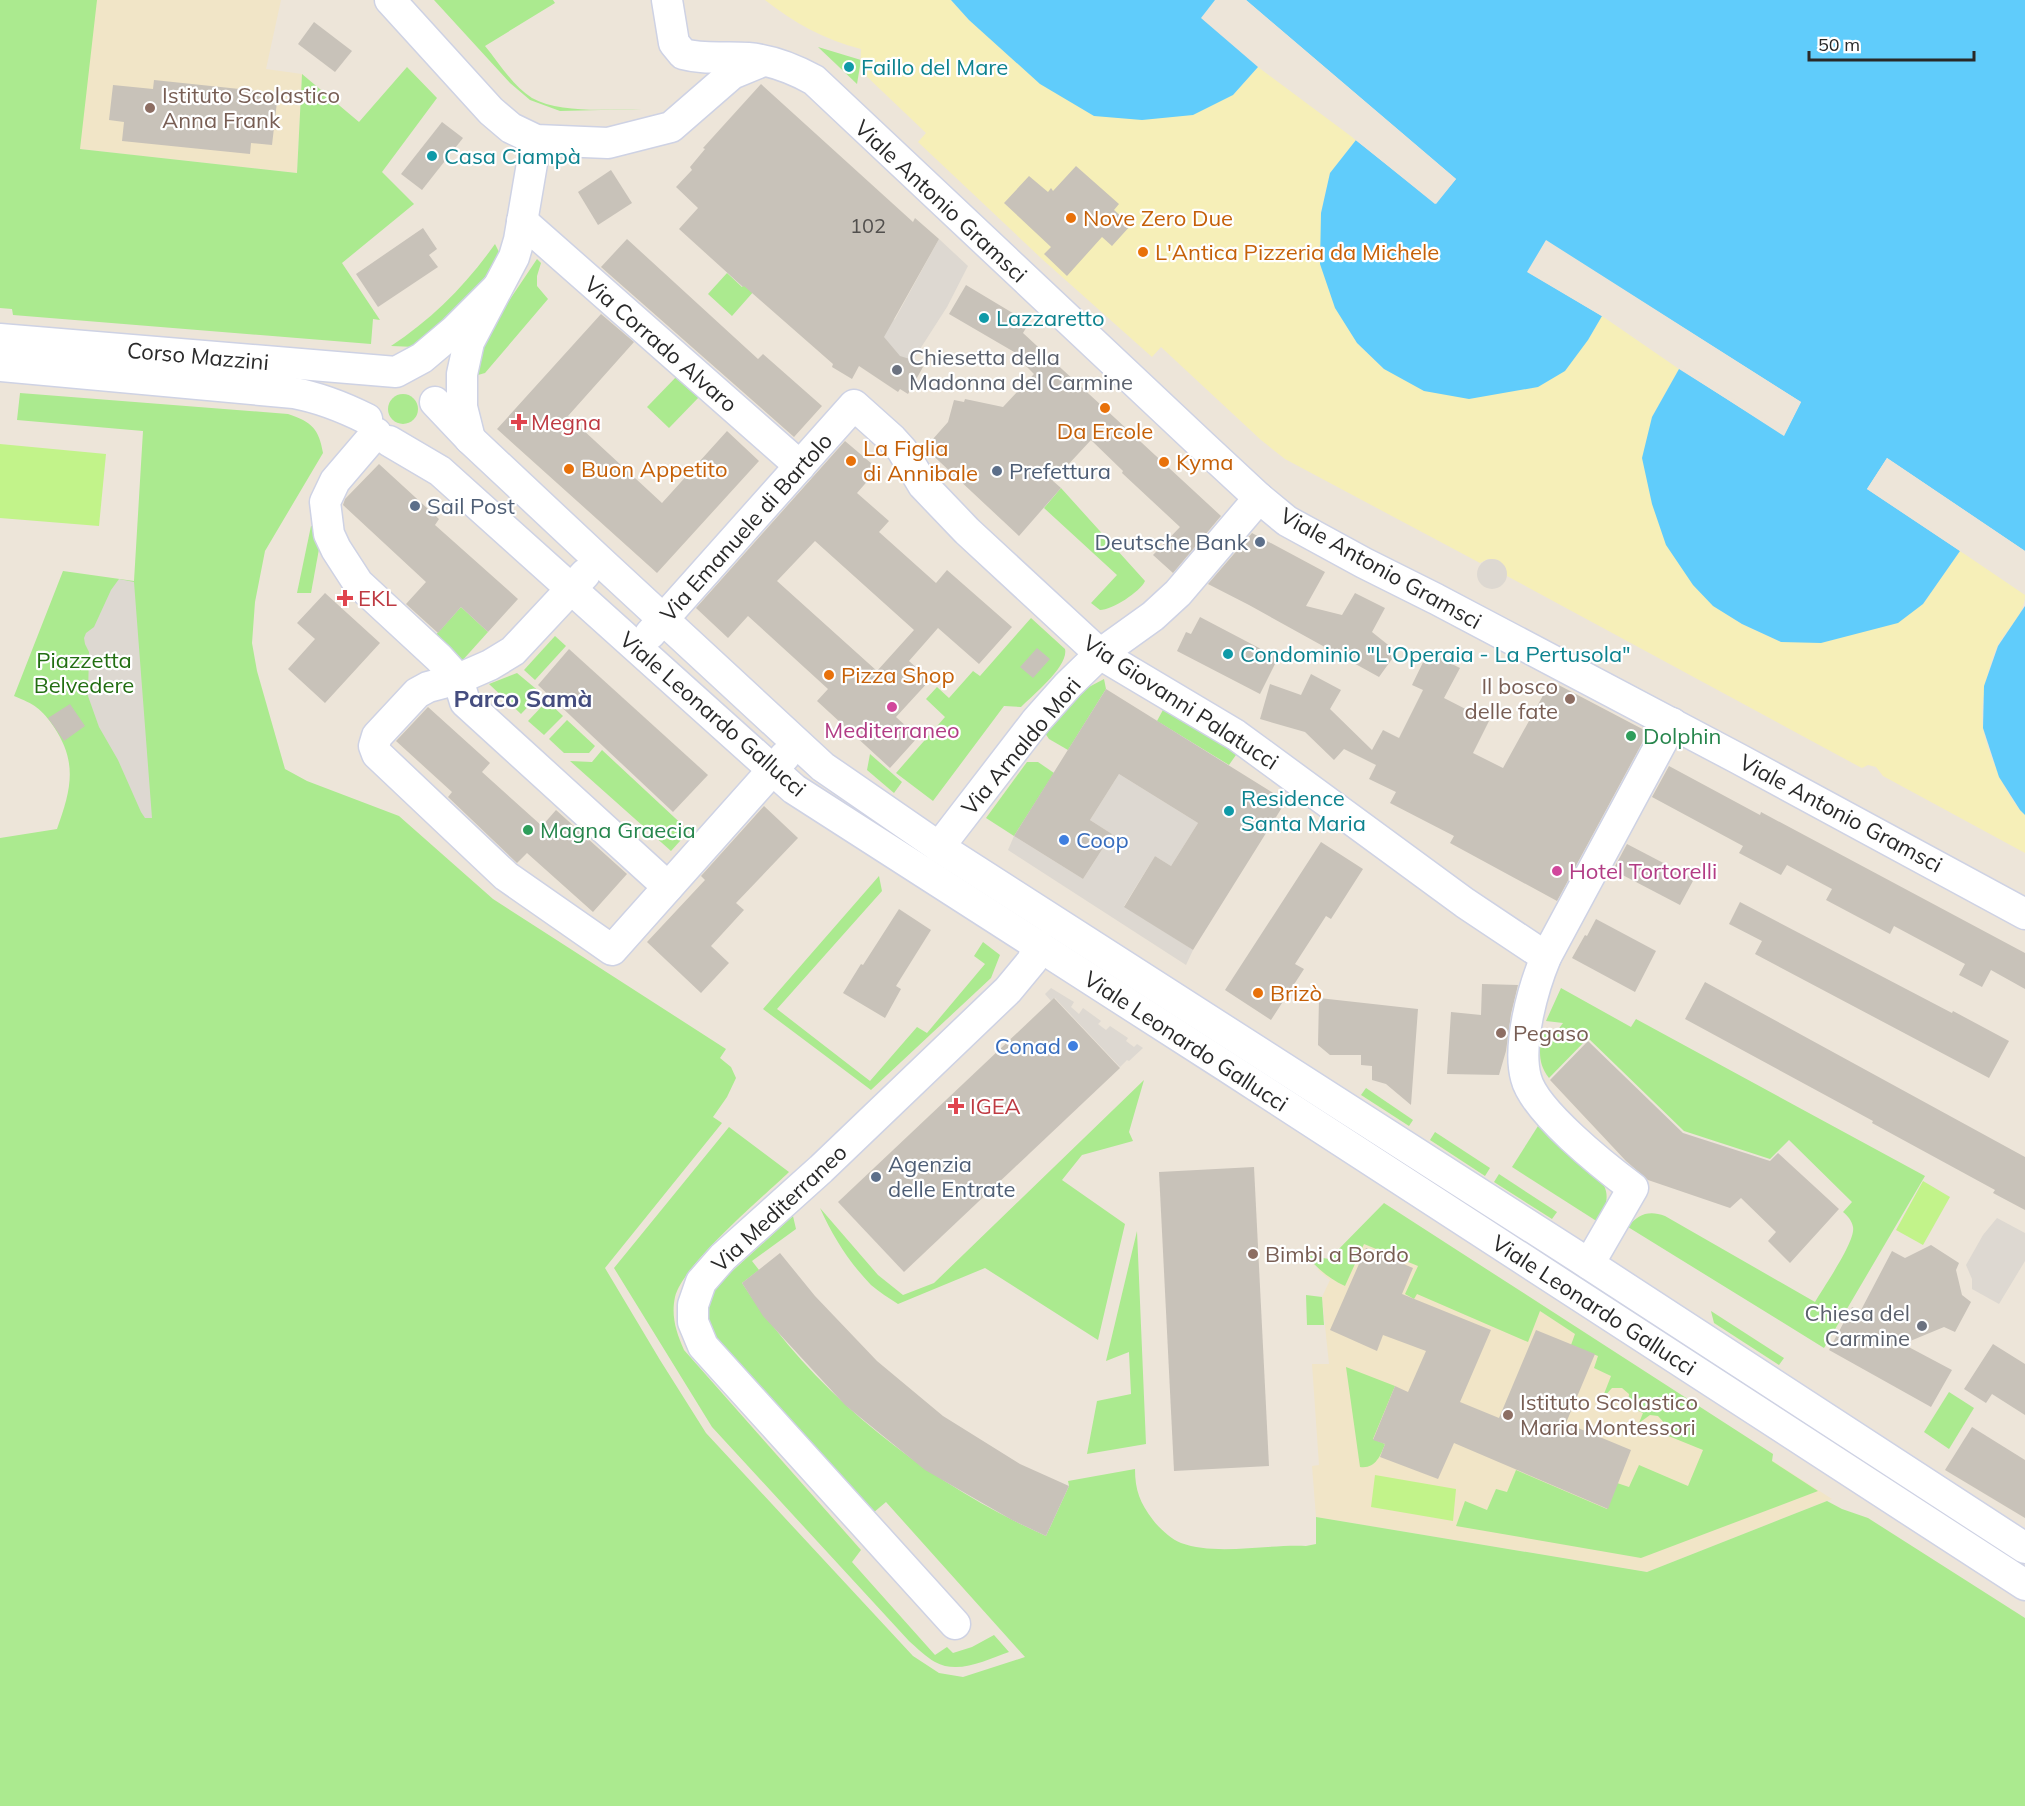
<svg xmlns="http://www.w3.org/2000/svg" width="2025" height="1806" font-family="Mulish,sans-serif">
<rect width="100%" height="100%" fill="#ede5d9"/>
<g fill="#f1e5c7">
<polygon points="0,0 281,0 266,69 302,74 297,173 80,149"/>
<polygon points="1380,1208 1832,1499 1647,1572 1316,1517 1312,1466 1319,1465 1312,1364 1329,1364 1322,1297 1330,1280 1318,1270"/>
</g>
<g fill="#abea8f">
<polygon points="0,0 97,0 80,149 297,173 302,74 359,122 407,67 437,98 382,172 414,204 342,263 380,320 373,319 371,344 13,315 12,309 0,308"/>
<path d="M434,0h119l2,3 -70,43c14,17 28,40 47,52 28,16 78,11 110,11l-82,2 -30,-11 -20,-17z"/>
<polygon points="818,47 861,60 857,84"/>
<path d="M495,244l4,8 -20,36 -63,59 -25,-1c41,-27 75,-61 104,-102z"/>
<polygon points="537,259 541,263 537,276 537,286 548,299 485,373 478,375 475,363 486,335"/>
<polygon points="727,273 742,287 754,274 762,282 732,316 708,294"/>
<polygon points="679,374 701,395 669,428 647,407"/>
<path d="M20,393l268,21c24,8 31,15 35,39l-58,98 -10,51 -3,41 5,28 28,98 22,12 92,35 94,83 233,150 -6,9 11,9 5,11 -9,19 -14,20 9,6 -117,145 55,92 46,73 207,223 26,17 24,4 62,-20 -139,-155 -13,11 -165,-184 -2,-29 11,-15 76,-69 3,13 -44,32 7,9 -17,13c73,112 182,198 304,253l23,-50 -1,-5 67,-12c0,21 5,34 18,51 6,8 18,19 28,23 35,13 87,1 125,3l10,-2v-27l331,55 180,-71 15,8 26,9 157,100v188h-2025v-968l57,-9c14,-39 21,-66 -3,-102 -12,-18 -20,-23 -40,-31l49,-125 71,10 9,-150 -126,-11z"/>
<circle cx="403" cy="409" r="15"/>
<path d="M1061,488l84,93c-5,11 -33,29 -45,29l-9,-7 26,-28 -73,-67z"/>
<polygon points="311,526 316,527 321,538 311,593 297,593"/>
<polygon points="461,607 488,632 461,662 433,638"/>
<path d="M1031,618l34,31c4,17 -32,46 -44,58l-17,-1 -71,95 -37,-28 49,-56 -19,-18 11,-12 12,11 24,-27 7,5z"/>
<polygon points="555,636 566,646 535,680 524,670"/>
<polygon points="517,673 541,693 521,714 489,684"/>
<polygon points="1104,679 1106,689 1068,750 1049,739 1045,733 1087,688"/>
<polygon points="547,701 563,716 544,735 528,721"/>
<polygon points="1164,708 1238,752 1229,765 1157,721"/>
<polygon points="567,720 595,746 589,753 564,753 549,739"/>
<polygon points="602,750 689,831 671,851 570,761 592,762"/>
<polygon points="870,754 902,782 894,793 867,770"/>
<polygon points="1027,762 1038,762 1054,773 1014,836 986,818"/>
<polygon points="879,876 882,891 777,1009 870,1081 917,1027 927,1033 985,964 974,956 983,942 1000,955 991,978 871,1090 763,1009"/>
<path d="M1561,988l70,39 5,-8 289,157 -101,172 -196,-121c10,-13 21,-17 37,-11l150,86c8,-14 41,-61 38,-75 -1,-6 -5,-11 -10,-15l9,-10 -63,-62 -19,19 -86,-28 -96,-93 -39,40c-11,-14 -10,-27 -7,-44l12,1 9,-12 -17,-2z"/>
<path d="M1144,1080l-15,52 4,9 -51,14 -20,25 63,44 -27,116 -113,-72 -87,36c-9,-6 -19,-12 -27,-19 -22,-23 -38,-48 -51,-77l58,67 25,20 31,-12z"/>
<polygon points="1366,1088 1413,1120 1409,1126 1361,1095"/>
<path d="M1538,1126l57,46c16,20 14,28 3,50l-86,-55z"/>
<path d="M729,1127l60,45c-26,25 -106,92 -114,125 -4,19 1,35 9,53l177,200 -9,12 83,93 12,-8 6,6 19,-6 22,-12 15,17c-23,8 -51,23 -74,10 -9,-5 -18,-14 -26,-21l-197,-214 -98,-159z"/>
<polygon points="1435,1132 1490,1168 1485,1176 1430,1140"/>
<polygon points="1499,1174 1557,1212 1552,1219 1494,1182"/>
<path d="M1384,1203l389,251 -1,7 46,30 -177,67 -185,-32 9,-25 22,9 9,-21 11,3 9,-22 91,39 10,-26 12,4 10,-22 49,21 15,-36 -37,-15 1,-9 -9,-10 -8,-1 -11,8 4,-10 -15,-7 1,-12 -7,-6h-10l-10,11 9,-23 -17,-8 4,-12 -27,-11 4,-11 -35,-23 -12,31 -111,-48 -3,5 -9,-5 13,-28 -54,-22 -19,42c-17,-8 -27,-17 -39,-31l23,4z"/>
<polygon points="1137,1231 1146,1444 1087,1454 1097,1401 1131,1394 1129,1352 1106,1361"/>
<polygon points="1306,1295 1322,1297 1324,1325 1307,1325"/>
<polygon points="1711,1311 1784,1358 1779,1365 1714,1323"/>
<path d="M1346,1367l49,19 -22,53 12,5c-5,13 -10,25 -25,23z"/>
<polygon points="1949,1392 1974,1408 1949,1449 1924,1432"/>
</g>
<path fill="#f6efb8" d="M765,0h186l18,20 264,75 25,-28 98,73 -26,33 -9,40 36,130 27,26 204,-29 14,-24 77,53 -27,48 62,189 28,18 39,18 142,-38 37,-53 65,44c0,20 -19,34 -28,52 -10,23 -17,56 -14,81 4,23 24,71 42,87v38l-142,-77 -7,-9 -8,-2 -6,3 -4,-2 -351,-190 -2,-9 -7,-7 -10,-1 -8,4 -195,-104 -24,-19 -100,-93 -9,10 -110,-98 -124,-117 8,-9 -66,-63 1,-21c-36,-9 -67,-26 -96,-49z"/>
<g fill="#c2f38a">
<polygon points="0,444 106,454 99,526 0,518"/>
<polygon points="1923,1181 1950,1197 1923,1245 1896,1230"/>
<polygon points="1375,1475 1456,1489 1453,1521 1371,1507"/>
</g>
<g fill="#ddd8d1">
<polygon points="939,239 968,266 947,307 913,360 901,358 885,346 880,327 895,319"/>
<circle cx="1492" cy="574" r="15"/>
<polygon points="119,579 134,582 152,818 145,818 141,812 118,760 99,727 88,696 89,652 85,644 84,638 86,633 94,627 111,590"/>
<polygon points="1119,774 1198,823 1171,866 1155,856 1124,906 1193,950 1186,965 1008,850 1014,836 1083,879 1112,834 1090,820"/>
<polygon points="1051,988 1074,1002 1071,1007 1079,1014 1083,1008 1101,1021 1098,1024 1106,1030 1110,1026 1128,1038 1126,1041 1134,1047 1137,1044 1143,1048 1129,1061 1127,1060 1120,1067 1055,998 1051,1001 1045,994"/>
<polygon points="1997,1218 2025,1233 2025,1261 1999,1304 1972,1289 1972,1279 1966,1265 1983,1235"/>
</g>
<g fill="#60ccfb">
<polygon points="951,0 1215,0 1201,18 1258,67 1233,95 1193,115 1142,120 1094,116 1040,84 969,20"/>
<polygon points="1246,0 2025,0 2025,551 1887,458 1867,489 1960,551 1923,604 1898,623 1821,643 1781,642 1742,624 1713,606 1693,585 1666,545 1652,504 1642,458 1652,417 1679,369 1784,435 1801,402 1546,241 1528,272 1602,316 1588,340 1565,371 1538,387 1469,399 1424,391 1384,369 1357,343 1335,308 1320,264 1321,213 1330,173 1356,140 1435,204 1456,179"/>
<polygon points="2025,606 2025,815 2020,810 1999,777 1983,728 1984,686 1998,646"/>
</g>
<g fill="#ede5d9">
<polygon points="1243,0 1246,0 1456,179 1436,204 1353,138 1358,138 1435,200 1452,179"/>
<polygon points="1546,240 1801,402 1784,436 1677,367 1681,366 1783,431 1797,403 1547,245 1532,271 1604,313 1605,318 1527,272"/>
<polygon points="1887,458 2025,551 2025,554 1888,462 1871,488 1962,549 1963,553 1867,489"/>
</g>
<g fill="#c8c2b9" fill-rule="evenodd">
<polygon points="314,22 352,51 335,72 298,44"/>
<polygon points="154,80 278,93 272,145 251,143 250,154 122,141 124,122 109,120 113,85 153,89"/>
<polygon points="761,84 913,222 915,218 939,239 884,337 900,356 913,360 923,367 908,394 900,389 898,392 859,366 852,379 832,367 833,364 744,286 743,287 679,229 698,208 676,187 692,170 690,167 705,149 703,148"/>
<polygon points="442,122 463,138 422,190 401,174"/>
<polygon points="1076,166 1119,204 1114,210 1131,225 1112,246 1102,237 1067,276 1044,254 1051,247 1004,203 1029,176 1048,192 1051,188 1053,191"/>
<polygon points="611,170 632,203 598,225 578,192"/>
<polygon points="423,228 437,249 429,255 438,267 378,307 356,274"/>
<polygon points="627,239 758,359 763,354 822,406 794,437 601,267"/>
<polygon points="966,285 1016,315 1013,320 1026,328 1023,333 1221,516 1173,573 1153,555 1180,527 1122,473 1123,471 1091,440 1053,481 1061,488 1019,536 925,448 948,422 954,400 964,402 965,399 1003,407 1034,374 1024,364 1028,360 949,314"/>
<polygon points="601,314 634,342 568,416 662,503 727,431 759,461 657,573 497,429"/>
<path d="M845,441l33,28 -21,24 32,28 -10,11 57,51 11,-13 65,57 -33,37 -41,-36 -29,33 21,19 -34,37 22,20 -28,31 -73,-67 11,-12 -80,-73 -20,22 -32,-30zM815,541l99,89 -37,41 -100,-90z"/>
<polygon points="379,464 439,519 435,525 518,599 488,632 461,607 438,633 406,604 426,582 343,505 345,499"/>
<polygon points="1252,533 1325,572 1306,606 1342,615 1355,593 1385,608 1372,632 1397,652 1379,677 1249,605 1208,584"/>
<polygon points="325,593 380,643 325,703 288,669 315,639 297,623"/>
<polygon points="1200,617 1278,658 1260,694 1177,651 1186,632 1191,634"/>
<polygon points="1037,648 1050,659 1033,678 1020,667"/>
<polygon points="569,649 708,775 673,812 538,685"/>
<polygon points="1428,652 1460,668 1444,698 1489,721 1473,753 1503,768 1551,681 1648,732 1557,901 1450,843 1454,836 1390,803 1396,792 1369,779 1376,765 1344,749 1334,760 1305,732 1260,719 1270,684 1301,695 1311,674 1341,690 1330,709 1372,750 1383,730 1399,738 1423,690 1412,685"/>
<polygon points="1106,689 1286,801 1193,950 1124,907 1155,856 1171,866 1198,823 1119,774 1090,820 1112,834 1083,879 1014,836"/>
<polygon points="70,704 85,726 64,741 48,718"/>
<polygon points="428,707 490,763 482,772 542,826 556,810 627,874 593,912 527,853 517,863 448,797 452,792 396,741"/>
<polygon points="1669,766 1760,815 1761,812 2025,953 2025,989 1991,970 1982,987 1959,975 1965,964 1894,926 1890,934 1826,900 1832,889 1787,865 1781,875 1739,853 1743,846 1652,797"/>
<polygon points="764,806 798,838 736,903 744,910 711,946 729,963 701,993 647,942 705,880 701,876"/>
<polygon points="1321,842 1363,869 1331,919 1326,916 1295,964 1304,969 1271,1020 1225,990"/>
<polygon points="1627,844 1694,879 1680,905 1613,870"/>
<polygon points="1740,902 1952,1013 1953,1011 2009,1041 1989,1078 1755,954 1762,941 1729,924"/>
<polygon points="899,909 931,930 896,986 901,989 885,1018 843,993 861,964 863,965"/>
<polygon points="1596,919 1656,951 1635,992 1572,958 1585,935 1587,936"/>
<polygon points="1705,982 2025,1157 2025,1210 1993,1193 1995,1190 1872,1123 1873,1121 1685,1019"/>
<polygon points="1482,984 1518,985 1511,1014 1506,1051 1499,1075 1447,1074 1451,1012 1481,1015"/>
<polygon points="1054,998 1120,1068 904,1272 838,1202"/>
<polygon points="1319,998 1418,1009 1411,1105 1386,1084 1372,1080 1372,1066 1361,1065 1361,1055 1330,1055 1318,1045"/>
<polygon points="1588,1041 1683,1133 1770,1161 1778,1153 1839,1209 1790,1263 1768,1241 1776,1232 1741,1198 1730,1208 1648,1180 1626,1161 1550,1080"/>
<polygon points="1254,1167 1269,1466 1174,1471 1159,1172"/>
<polygon points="1931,1245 1959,1263 1956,1270 1962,1295 1971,1302 1955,1332 1944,1327 1903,1344 1952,1370 1931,1407 1829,1350 1852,1307 1860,1312 1892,1251 1905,1258"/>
<polygon points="1366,1248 1413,1268 1402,1294 1491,1330 1460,1402 1499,1418 1536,1330 1595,1354 1566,1423 1631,1450 1608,1509 1454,1443 1438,1479 1380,1457 1385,1444 1373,1440 1395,1386 1408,1392 1426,1351 1383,1335 1377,1351 1330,1330"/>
<polygon points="780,1253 815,1296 877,1361 943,1416 1020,1464 1069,1486 1046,1536 1012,1520 925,1470 845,1405 763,1316 742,1283"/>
<polygon points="1993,1344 2025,1364 2025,1415 1992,1394 1986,1403 1964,1389"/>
<polygon points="1972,1427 2025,1460 2025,1518 1945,1470"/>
</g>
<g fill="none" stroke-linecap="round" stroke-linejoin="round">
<g stroke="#ced2e4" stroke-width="33">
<g id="minor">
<polyline points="390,0 491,111 511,128 536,140 608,143 671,127 732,74 761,62"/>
<path d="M667,0l7,43 9,11c22,6 43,2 65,4 23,2 46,11 66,22l389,366 56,52 28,23 77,42 72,36 301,159 288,156"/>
<polyline points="522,221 800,466"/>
<polyline points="0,339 396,372 422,358 454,331 497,288"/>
<path d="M0,366l294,27c27,5 49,14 73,26"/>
<polyline points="435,402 470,439 598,559 823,767 939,847 1589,1264 2025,1548"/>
<polyline points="376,433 335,481 325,502 329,534 336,549 358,583 439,658 458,679 465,702 668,887"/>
<polyline points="470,439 462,407 462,374 469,342 514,257 519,240 536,140"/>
<polyline points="389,441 440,471 794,789 1224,1065 2025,1585"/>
<polyline points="585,574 513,651 490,665 458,679 428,687 417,693 377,736 374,746 377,754 506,876 612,950 785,756"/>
<polyline points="650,634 854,405 892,439 902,450 923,485 967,531 1100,654 1236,735 1465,903 1546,957"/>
<polyline points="939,847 1036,721 1068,685 1100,654 1153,616 1178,593 1259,498"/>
<path d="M1589,1264l44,-76c-28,-21 -99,-77 -107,-110 -9,-33 7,-90 20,-121l126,-234"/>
<polyline points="955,1624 703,1346 693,1322 693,1305 701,1282 723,1257 821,1169 1008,990 1032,961 1038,945"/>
</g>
</g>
<use href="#minor" stroke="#fff" stroke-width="30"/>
</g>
<g fill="#0f9aa8" stroke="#fff" stroke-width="2">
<circle cx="849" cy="67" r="6"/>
<circle cx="432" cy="156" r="6"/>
<circle cx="984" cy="318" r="6"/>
<circle cx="1228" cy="654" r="6"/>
<circle cx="1229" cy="811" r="6"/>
</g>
<g fill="#8d6e63" stroke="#fff" stroke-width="2">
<circle cx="150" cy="108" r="6"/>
<circle cx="1570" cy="699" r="6"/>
<circle cx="1501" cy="1033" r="6"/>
<circle cx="1253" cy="1254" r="6"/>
<circle cx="1508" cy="1415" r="6"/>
</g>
<g fill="#e8710a" stroke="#fff" stroke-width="2">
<circle cx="1071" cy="218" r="6"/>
<circle cx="1143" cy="252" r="6"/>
<circle cx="1105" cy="408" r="6"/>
<circle cx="851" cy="461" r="6"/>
<circle cx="1164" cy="462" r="6"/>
<circle cx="569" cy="469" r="6"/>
<circle cx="829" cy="675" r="6"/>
<circle cx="1258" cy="993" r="6"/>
</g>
<g fill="#6b7280" stroke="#fff" stroke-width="2">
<circle cx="897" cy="370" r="6"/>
<circle cx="1922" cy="1326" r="6"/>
</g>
<g fill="#e0444e" stroke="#fff" stroke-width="2">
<path d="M516 413h6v6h6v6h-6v6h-6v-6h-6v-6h6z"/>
<path d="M342 589h6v6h6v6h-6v6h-6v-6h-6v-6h6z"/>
<path d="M953 1097h6v6h6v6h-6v6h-6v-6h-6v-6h6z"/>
</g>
<g fill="#5c6f8a" stroke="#fff" stroke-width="2">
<circle cx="997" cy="471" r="6"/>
<circle cx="415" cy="506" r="6"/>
<circle cx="1260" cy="542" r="6"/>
<circle cx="876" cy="1177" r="6"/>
</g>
<g fill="#d1479c" stroke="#fff" stroke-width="2">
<circle cx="892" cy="707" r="6"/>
<circle cx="1557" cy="871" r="6"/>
</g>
<g fill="#2e9e5b" stroke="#fff" stroke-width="2">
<circle cx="1631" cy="736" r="6"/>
<circle cx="528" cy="830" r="6"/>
</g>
<g fill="#3f7fe0" stroke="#fff" stroke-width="2">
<circle cx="1064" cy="840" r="6"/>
<circle cx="1073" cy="1046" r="6"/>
</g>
<g text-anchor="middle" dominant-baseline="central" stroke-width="4.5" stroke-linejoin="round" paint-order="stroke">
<g font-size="20" fill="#514f4d">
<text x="868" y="225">102</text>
</g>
<g font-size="22" fill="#0d838f" stroke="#fff" text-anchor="start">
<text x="861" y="67">Faillo del Mare</text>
<text x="444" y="156">Casa Ciampà</text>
<text x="996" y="318">Lazzaretto</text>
<text x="1240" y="654">Condominio "L'Operaia - La Pertusola"</text>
<text x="1241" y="798">Residence<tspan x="1241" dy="25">Santa Maria</tspan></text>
</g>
<g font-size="22" fill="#785e54" stroke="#fff" text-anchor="start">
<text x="162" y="95">Istituto Scolastico<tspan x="162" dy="25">Anna Frank</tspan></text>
<text x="1558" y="686" text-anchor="end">Il bosco<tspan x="1558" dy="25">delle fate</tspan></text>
<text x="1513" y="1033">Pegaso</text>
<text x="1265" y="1254">Bimbi a Bordo</text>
<text x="1520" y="1402">Istituto Scolastico<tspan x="1520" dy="25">Maria Montessori</tspan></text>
</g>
<g font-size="22" fill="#292929" stroke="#fff">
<text transform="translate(941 201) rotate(43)">Viale Antonio Gramsci</text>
<text transform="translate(661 344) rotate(41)">Via Corrado Alvaro</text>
<text transform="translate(198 356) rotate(5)">Corso Mazzini</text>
<text transform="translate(746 527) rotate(-48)">Via Emanuele di Bartolo</text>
<text transform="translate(1381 568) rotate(29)">Viale Antonio Gramsci</text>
<text transform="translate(1181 702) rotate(33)">Via Giovanni Palatucci</text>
<text transform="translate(713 714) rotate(41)">Viale Leonardo Gallucci</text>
<text transform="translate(1021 746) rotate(-50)">Via Arnaldo Mori</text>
<text transform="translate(1841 813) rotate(28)">Viale Antonio Gramsci</text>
<text transform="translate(1186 1041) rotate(33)">Viale Leonardo Gallucci</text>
<text transform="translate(779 1208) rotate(-43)">Via Mediterraneo</text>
<text transform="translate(1594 1305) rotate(33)">Viale Leonardo Gallucci</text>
</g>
<g font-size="22" fill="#c56008" stroke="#fff" text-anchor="start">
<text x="1083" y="218">Nove Zero Due</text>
<text x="1155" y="252">L'Antica Pizzeria da Michele</text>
<text x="1105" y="431" text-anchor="middle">Da Ercole</text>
<text x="863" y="448">La Figlia<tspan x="863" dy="25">di Annibale</tspan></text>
<text x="1176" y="462">Kyma</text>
<text x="581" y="469">Buon Appetito</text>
<text x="841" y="675">Pizza Shop</text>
<text x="1270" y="993">Brizò</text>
</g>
<g font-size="22" fill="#5b616d" stroke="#fff" text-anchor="start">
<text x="909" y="357">Chiesetta della<tspan x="909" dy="25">Madonna del Carmine</tspan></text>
<text x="1910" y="1313" text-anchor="end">Chiesa del<tspan x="1910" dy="25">Carmine</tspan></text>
</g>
<g font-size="22" fill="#be3a42" stroke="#fff" text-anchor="start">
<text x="531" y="422">Megna</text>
<text x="358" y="598">EKL</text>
<text x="970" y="1106">IGEA</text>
</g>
<g font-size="22" fill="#4e5e75" stroke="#fff" text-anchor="start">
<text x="1009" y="471">Prefettura</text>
<text x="427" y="506">Sail Post</text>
<text x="1248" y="542" text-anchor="end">Deutsche Bank</text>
<text x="888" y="1164">Agenzia<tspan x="888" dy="25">delle Entrate</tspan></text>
</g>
<g font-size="22" fill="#226e12" stroke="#fff">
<text x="84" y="660">Piazzetta<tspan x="84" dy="25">Belvedere</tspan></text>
</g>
<g font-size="22" fill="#b23c85" stroke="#fff">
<text x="892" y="730">Mediterraneo</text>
<text x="1569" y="871" text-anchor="start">Hotel Tortorelli</text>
</g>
<g font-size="22" fill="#27864d" stroke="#fff" text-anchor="start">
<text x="1643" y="736">Dolphin</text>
<text x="540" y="830">Magna Graecia</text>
</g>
<g font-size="22" fill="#366cbe" stroke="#fff" text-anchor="start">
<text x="1076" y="840">Coop</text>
<text x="1061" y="1046" text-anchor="end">Conad</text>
</g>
<g font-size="24" font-weight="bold" fill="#454d7f" stroke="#fff">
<text x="523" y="698">Parco Samà</text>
</g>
</g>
<path d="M1809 51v9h165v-9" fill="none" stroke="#292929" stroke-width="3"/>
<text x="1818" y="51" font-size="18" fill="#292929" stroke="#ffffff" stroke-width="4.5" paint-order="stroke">50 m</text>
</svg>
